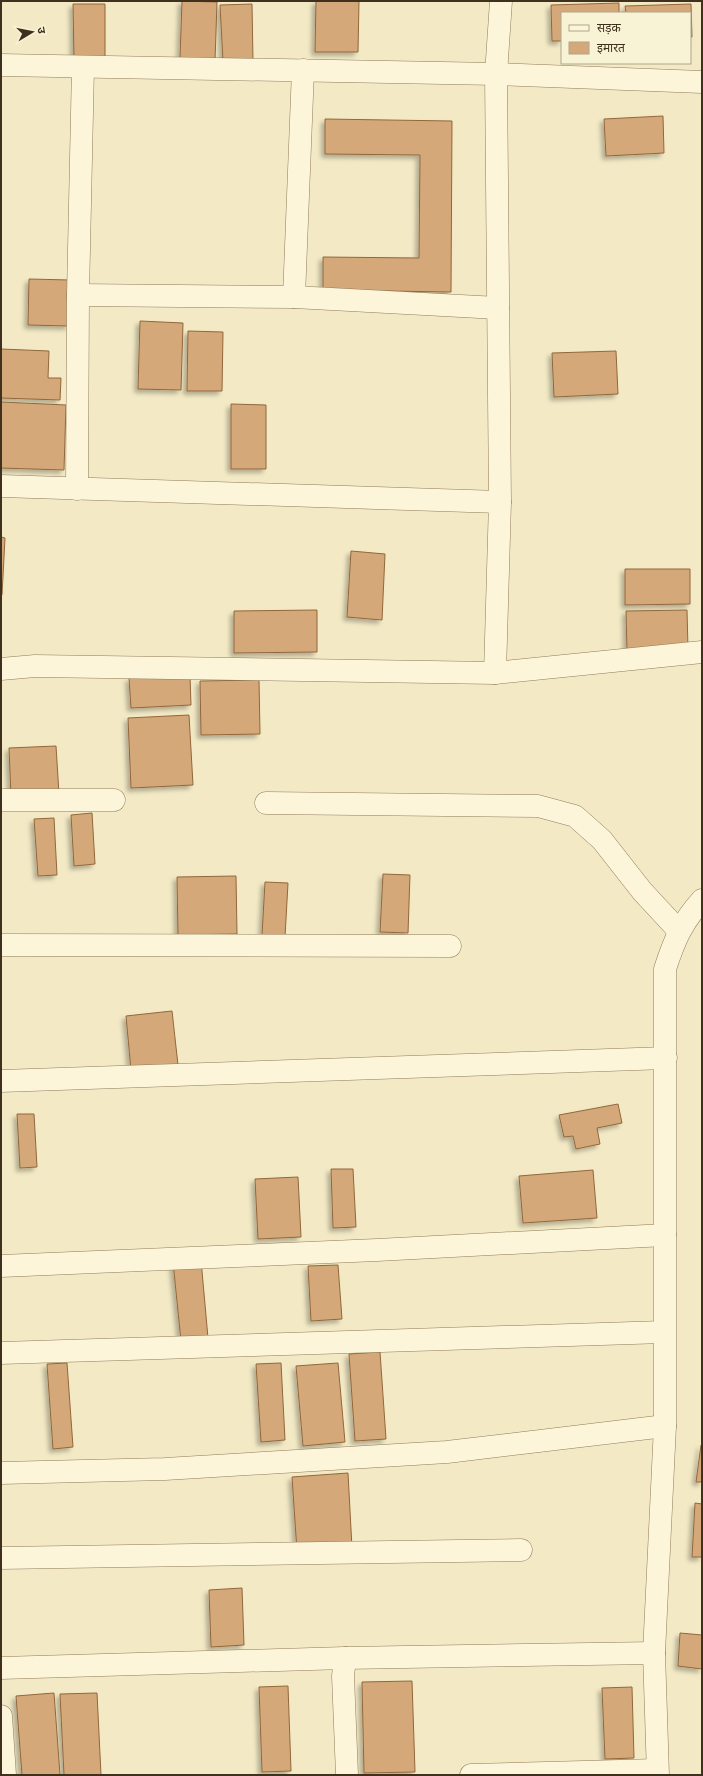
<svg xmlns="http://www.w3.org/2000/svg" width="703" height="1776" font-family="Merriweather,'Noto Sans Devanagari',serif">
<defs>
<filter id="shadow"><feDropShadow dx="-3.5" dy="3.5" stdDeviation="2" flood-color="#0004"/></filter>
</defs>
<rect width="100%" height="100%" fill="#f3eac5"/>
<g fill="#d4a878" stroke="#92673c" filter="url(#shadow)">
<polygon points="182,1 217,2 215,61 180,58"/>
<polygon points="316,1 359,1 358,52 315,52"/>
<polygon points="619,3 619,13 562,13 562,41 552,41 551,5"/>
<polygon points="73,4 105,4 105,61 74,60"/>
<polygon points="252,4 253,62 223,61 220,5"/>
<polygon points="691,4 692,37 690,37 690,13 626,13 625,6"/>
<polygon points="663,116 664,153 606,156 604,119"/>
<polygon points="325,119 452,121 451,292 323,290 323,257 419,258 420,155 325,154"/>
<polygon points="29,279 70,280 69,326 28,325"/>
<polygon points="140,321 183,323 181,390 138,389"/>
<polygon points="188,331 223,332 222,391 187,391"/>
<polygon points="1,349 49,351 48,378 61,378 60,400 1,398"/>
<polygon points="616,351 618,394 554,397 552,353"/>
<polygon points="1,402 66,405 64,470 1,468"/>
<polygon points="231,404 266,405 266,469 231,469"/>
<polygon points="1,537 5,538 2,595 1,595"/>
<polygon points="351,551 385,554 382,620 347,617"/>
<polygon points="625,569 690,569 690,604 625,605"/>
<polygon points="317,610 317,652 234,653 234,611"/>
<polygon points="687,610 688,649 627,651 626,611"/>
<polygon points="190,676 191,705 131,708 129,678"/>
<polygon points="259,680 260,734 201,735 200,681"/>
<polygon points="189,715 193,785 131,788 128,718"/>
<polygon points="56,746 59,794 11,796 9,748"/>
<polygon points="92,813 95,864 74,866 71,815"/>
<polygon points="54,818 57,875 38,876 34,819"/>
<polygon points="383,874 410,875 408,933 380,932"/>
<polygon points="236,876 237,934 178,935 177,877"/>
<polygon points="265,882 288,883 285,937 262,935"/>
<polygon points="172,1011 178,1065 131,1070 126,1016"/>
<polygon points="618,1104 622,1123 597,1128 600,1144 576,1149 573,1136 564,1137 559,1115"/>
<polygon points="17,1114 34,1114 37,1167 20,1168"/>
<polygon points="331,1169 353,1169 356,1227 333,1228"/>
<polygon points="593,1170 597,1218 523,1223 519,1176"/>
<polygon points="298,1177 301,1237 258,1239 255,1179"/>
<polygon points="201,1260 208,1338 181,1341 173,1262"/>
<polygon points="338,1265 342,1319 311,1321 308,1266"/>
<polygon points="380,1352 386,1439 355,1441 349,1354"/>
<polygon points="67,1363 73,1447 53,1449 47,1364"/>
<polygon points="281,1363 285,1440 261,1442 256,1364"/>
<polygon points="338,1363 345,1442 303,1446 296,1366"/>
<polygon points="701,1445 702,1445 702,1482 696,1482"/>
<polygon points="348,1473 352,1548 297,1551 292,1477"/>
<polygon points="695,1503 702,1504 702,1557 692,1557"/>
<polygon points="242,1588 244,1645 211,1647 209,1590"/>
<polygon points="680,1633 702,1635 702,1669 678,1666"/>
<polygon points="412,1681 415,1772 364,1773 362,1682"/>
<polygon points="288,1686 291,1771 262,1772 259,1687"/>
<polygon points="632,1687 634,1758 605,1759 602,1688"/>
<polygon points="54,1693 60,1775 22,1775 16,1696"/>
<polygon points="97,1693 101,1775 64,1775 60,1694"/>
</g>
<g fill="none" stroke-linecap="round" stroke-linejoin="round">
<g stroke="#907c59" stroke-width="23">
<g id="minor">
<polyline points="1,65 496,74 501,1"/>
<polyline points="78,295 294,297 498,308"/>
<polyline points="294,297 303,70"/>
<polyline points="1,486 500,502 495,673 702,652"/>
<polyline points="77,489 78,295 83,67"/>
<polyline points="500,502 496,74 702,82"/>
<polyline points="1,669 35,666 495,673"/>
<polyline points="1,800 114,800"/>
<polyline points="266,803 538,806 575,816 602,840 642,891 679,931"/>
<polyline points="1,945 450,946"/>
<polyline points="1,1081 666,1058"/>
<polyline points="1,1266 377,1250 665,1235"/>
<polyline points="1,1353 664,1332"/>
<polyline points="1,1473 165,1469 447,1452 665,1426"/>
<polyline points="1,1558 521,1550"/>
<polyline points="345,1658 343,1676 347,1775"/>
<polyline points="1,1668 345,1658 654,1653"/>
<polyline points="1,1716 5,1775"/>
<polyline points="471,1775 657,1770"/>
<path d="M658,1775l-4,-122 11,-227v-457c9,-28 17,-47 37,-69"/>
</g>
</g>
<use href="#minor" stroke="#fcf5da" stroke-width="22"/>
</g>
<rect width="703" height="1776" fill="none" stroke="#3f311e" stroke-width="4"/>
<rect x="561" y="12" width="130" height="52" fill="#f9f3d6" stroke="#afa58c"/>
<rect x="569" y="25" width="20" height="6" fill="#fcf5da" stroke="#afa58c"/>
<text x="597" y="32" font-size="12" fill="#3f311e">सड़क</text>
<rect x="569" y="42" width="20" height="12" fill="#d4a878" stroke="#afa58c"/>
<text x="597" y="52" font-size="12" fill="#3f311e">इमारत</text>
<g transform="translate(32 32) rotate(80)" stroke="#f9f3d6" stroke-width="3" paint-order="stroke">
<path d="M0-3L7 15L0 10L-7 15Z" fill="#3f311e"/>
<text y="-6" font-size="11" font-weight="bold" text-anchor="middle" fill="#3f311e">उ</text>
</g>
</svg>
